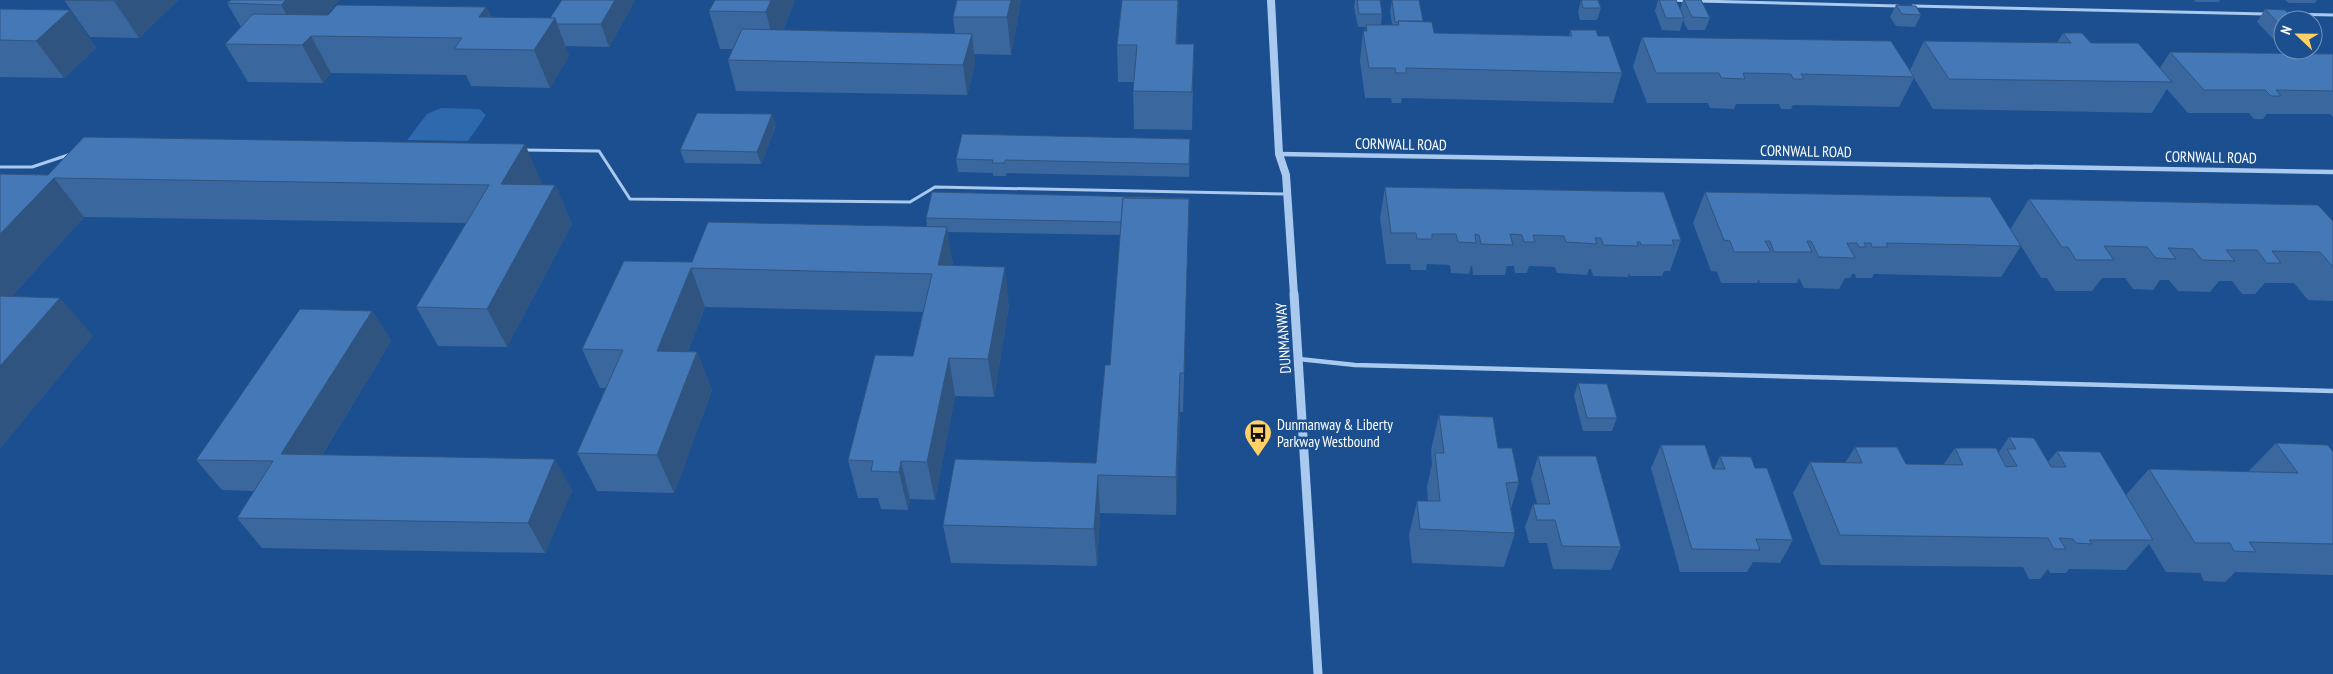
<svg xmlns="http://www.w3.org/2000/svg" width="2333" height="674" font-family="'PT Sans Narrow',sans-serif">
<rect width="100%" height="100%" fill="#1b4f8f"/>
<polygon fill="#2e69ad" points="441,108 479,109 486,115 468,141 407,140 427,114"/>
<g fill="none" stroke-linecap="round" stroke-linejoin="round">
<g stroke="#a9c9ee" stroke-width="3">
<polyline points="1673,0 1688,1"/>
<polyline points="1698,1 1898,6"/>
<polyline points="1913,6 2266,14"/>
<polyline points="2285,14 2333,15"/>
<polyline points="524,150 599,151 630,199 910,202 935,187 1286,194"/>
<polyline points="0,167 32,167 71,154"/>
</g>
<polyline stroke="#a9c9ee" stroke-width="4.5" points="1299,359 1355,365 2333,391"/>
<polyline stroke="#a9c9ee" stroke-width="4.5" points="1279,154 2333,172"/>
<polyline stroke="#a9c9ee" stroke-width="8" points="1271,0 1279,154 1286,175 1294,295"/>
<polyline stroke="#a9c9ee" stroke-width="9" points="1294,294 1318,674"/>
</g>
<g fill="#3a679d">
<polygon points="64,0 178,0 139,38 90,37"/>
<polygon points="339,0 326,15 486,7 491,17 550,18 635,0 609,47 565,46 569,56 550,88 471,86 466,75 331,73 323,83 248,82 225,44 241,27 227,3"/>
<polygon points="795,0 783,30 955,34 953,17 957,0 1021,0 1011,55 974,54 975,64 967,95 736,91 728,60 733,49 720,49 709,11"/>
<polygon points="1122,0 1179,0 1177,44 1194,44 1192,130 1134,129 1133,91 1134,82 1118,82 1117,45"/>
<polygon points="1355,0 1380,0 1382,14 1381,25 1392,25 1390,11 1392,0 1423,21 1434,33 1569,36 1570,30 1598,36 1622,73 1613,103 1402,98 1401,103 1392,103 1391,98 1365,98 1360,61 1363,31 1365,31 1366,27 1358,27 1354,7"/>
<polygon points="1581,0 1598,0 1601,8 1597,20 1580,20 1578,12"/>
<polygon points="1658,0 1676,0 1680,10 1683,0 1701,0 1710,18 1705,30 1688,30 1683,20 1680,31 1662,30 1655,11"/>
<polygon points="2194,0 2220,0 2219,2 2196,2"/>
<polygon points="2285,0 2317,0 2315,3 2289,3"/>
<polygon points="1896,5 1921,15 1915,27 1896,26 1890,17"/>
<polygon points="0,9 70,10 96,48 64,78 0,77"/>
<polygon points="2265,9 2283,20 2283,42 2275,41 2257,22"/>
<polygon points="2063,33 2160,68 2170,52 2333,54 2333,117 2330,114 2267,114 2263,119 2254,119 2249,113 2188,113 2167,89 2152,113 1933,109 1914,78 1899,107 1793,105 1791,109 1781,109 1779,104 1736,104 1734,109 1710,108 1708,103 1647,103 1633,67 1642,37 1910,70 1924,41 2057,43"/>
<polygon points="776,126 761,164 685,163 680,150"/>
<polygon points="1190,152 1189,177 1006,173 1006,176 993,176 993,173 958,172 956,159"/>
<polygon points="0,174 542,183 541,185 555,185 572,224 507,347 438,346 416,307 466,223 84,217 11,297 93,336 0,448"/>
<polygon points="1385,187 1681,240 1670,271 1664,271 1662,276 1630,276 1629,273 1628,277 1593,276 1591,269 1589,269 1587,275 1557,273 1555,267 1529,266 1527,273 1515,273 1514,266 1507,266 1505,275 1473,275 1472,266 1471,266 1469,274 1451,273 1450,265 1427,264 1426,270 1411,270 1410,264 1386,264 1380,218"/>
<polygon points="1705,192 2010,230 2029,199 2333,221 2333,301 2308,300 2294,283 2265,283 2255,294 2242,294 2232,281 2219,281 2210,292 2178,291 2169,280 2160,280 2153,290 2133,289 2125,278 2102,278 2092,291 2055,291 2047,278 2041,278 2020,244 2021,246 2001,277 1874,274 1872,278 1856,278 1855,274 1852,274 1850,278 1845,278 1839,289 1804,288 1799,278 1797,283 1760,283 1759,279 1757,283 1721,283 1717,272 1711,271 1693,223"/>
<polygon points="1189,198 1183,412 1180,412 1176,515 1100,513 1097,566 951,563 943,525 1096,463 1110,365 1120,235 947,232 953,265 1009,305 994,397 955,396 935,500 910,499 908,510 881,509 878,498 858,498 848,460 913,356 923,312 705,307 688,351 697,352 712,390 674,493 597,491 577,453 606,388 600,388 582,349 692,262 927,226 926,218"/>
<polygon points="372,311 391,341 322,455 572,490 545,553 262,548 237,518 254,491 222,490 196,460"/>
<polygon points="1578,383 1617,418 1612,431 1583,431 1574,396"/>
<polygon points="1439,415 1498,448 1519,482 1511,509 1515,533 1504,567 1412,563 1409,535 1417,501 1428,501 1427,487 1432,464 1431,450"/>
<polygon points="2009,437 2048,462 2057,451 2126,495 2149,469 2248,472 2276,443 2333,452 2333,575 2235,572 2225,582 2204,581 2200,573 2166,572 2149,544 2126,570 2069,569 2066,573 2050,573 2048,569 2040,579 2029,579 2023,567 1821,565 1793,493 1810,462 1845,463 1855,447 1906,464 1943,465 1955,448 1999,452"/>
<polygon points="1661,445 1713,469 1714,469 1720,456 1755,468 1793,540 1780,563 1753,562 1747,572 1680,572 1651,468"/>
<polygon points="1538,456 1621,547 1611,570 1553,569 1547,543 1529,543 1525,527 1533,504 1537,504 1531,479"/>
</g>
<g fill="#305480">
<polygon points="116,0 178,0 139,38 114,1"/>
<polygon points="286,0 339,0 302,42 281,5"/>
<polygon points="615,0 635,0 609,47 601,24"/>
<polygon points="771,0 795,0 775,49 766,12"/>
<polygon points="1011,0 1021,0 1011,55 1007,17"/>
<polygon points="1178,0 1179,0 1175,81 1176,44"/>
<polygon points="486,7 502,44 479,17"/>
<polygon points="70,10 96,48 64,78 36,41"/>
<polygon points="555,18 569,56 550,88 534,50"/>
<polygon points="972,34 975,64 967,95 963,65"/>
<polygon points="311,36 331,73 323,83 302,45"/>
<polygon points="772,114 776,126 761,164 757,152"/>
<polygon points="525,144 542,183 519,223 501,184"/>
<polygon points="54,178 84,217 0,309 0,234"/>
<polygon points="555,185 572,224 507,347 487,309"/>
<polygon points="947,227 953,265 938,265"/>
<polygon points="1005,267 1009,305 994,397 988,359"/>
<polygon points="691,268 705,307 673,389 657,351"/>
<polygon points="60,298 93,336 0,448 0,366"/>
<polygon points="372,311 391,341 304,484 281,454"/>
<polygon points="697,352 712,390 674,493 657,455"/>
<polygon points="949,358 955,396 935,500 927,462"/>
<polygon points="1180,373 1180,412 1176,515 1176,477"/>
<polygon points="555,459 572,490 545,553 528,523"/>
<polygon points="901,461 910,499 908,510 899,472"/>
<polygon points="1098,475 1100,513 1097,566 1094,529"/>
</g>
<g fill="#4478b7" stroke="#305480">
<polygon points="64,0 116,0 114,1"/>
<polygon points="231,0 286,0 281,5 227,3"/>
<polygon points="562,0 615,0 601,24 557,24 555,18 550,18"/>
<polygon points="715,0 771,0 766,12 709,11"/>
<polygon points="957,0 1011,0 1007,17 953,17"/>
<polygon points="1122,0 1178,0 1176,44 1194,44 1192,92 1133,91 1137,45 1117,45"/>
<polygon points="1357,0 1380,0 1382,14 1359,14"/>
<polygon points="1392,0 1419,0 1423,21 1398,21 1398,22 1395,22"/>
<polygon points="1581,0 1598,0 1601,8 1583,8"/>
<polygon points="1659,0 1676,0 1684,18 1666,18"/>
<polygon points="1684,0 1701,0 1710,18 1692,17"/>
<polygon points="337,5 486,7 479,17 555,18 534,50 454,49 462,38 311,36 302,45 225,44 253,14 328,15"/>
<polygon points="1896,5 1916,6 1921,15 1902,14"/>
<polygon points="0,9 70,10 36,41 0,40"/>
<polygon points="2265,9 2285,10 2294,20 2283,20 2283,28"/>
<polygon points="1398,21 1432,22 1434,33 1572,36 1570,30 1596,30 1598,36 1609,36 1622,73 1406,68 1406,73 1396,73 1395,68 1369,68 1363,31 1367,31 1366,25 1399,25"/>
<polygon points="742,29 972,34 963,65 728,60"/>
<polygon points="2063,33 2082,33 2091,43 2138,43 2172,82 1949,79 1924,41 2071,43"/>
<polygon points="1642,37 1891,41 1914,77 1801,74 1804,79 1793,79 1791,74 1743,73 1745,79 1721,78 1719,73 1656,73"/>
<polygon points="2170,52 2333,54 2333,91 2276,90 2281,96 2271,96 2265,90 2204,90"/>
<polygon points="697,113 772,114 757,152 680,150"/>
<polygon points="962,134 1190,139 1189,164 1005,160 1005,163 992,163 993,160 956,159"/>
<polygon points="84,137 525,144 501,184 555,185 487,309 416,307 489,185 54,178 0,234 0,174 48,175"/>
<polygon points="1385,187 1664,192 1681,240 1672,240 1674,245 1641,245 1640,242 1637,242 1638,246 1603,245 1601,238 1595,238 1597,244 1566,242 1564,236 1533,235 1535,242 1524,242 1522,235 1510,234 1513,245 1481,244 1479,235 1475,234 1476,243 1458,242 1456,234 1432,234 1432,239 1417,239 1416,233 1391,233"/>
<polygon points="932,192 1189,198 1189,207 1189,199 1123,198 1121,222 926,218"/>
<polygon points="1705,192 1990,197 2021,246 1886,243 1888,247 1872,247 1871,243 1864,243 1866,247 1859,247 1857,243 1847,243 1855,258 1819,257 1811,241 1807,241 1812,252 1774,252 1770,241 1765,241 1771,252 1734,252 1730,241 1724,240"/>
<polygon points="1123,198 1189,199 1184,373 1180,373 1176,477 1098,475 1094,529 943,525 955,459 1096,463 1105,365 1110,365"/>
<polygon points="2029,199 2318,205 2333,221 2333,267 2320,252 2272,251 2281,263 2267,263 2257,250 2226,250 2235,261 2202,260 2193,249 2168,248 2176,259 2156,258 2147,247 2104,246 2114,260 2076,260 2068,247 2062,247"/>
<polygon points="708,222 947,227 938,265 1005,267 988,359 949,358 927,462 901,461 899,472 871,471 873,461 848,460 875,355 913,356 932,274 691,268 657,351 697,352 657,455 577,453 623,350 582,349 624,261 692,262"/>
<polygon points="0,296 60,298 0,366"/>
<polygon points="300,309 372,311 281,454 555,459 528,523 237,518 273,461 196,460"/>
<polygon points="1578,383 1607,384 1617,418 1587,418"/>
<polygon points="1439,415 1493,417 1498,448 1512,448 1519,482 1506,483 1515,533 1420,529 1417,501 1440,501 1435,453 1444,453"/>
<polygon points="2009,437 2034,438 2051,467 2066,467 2057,451 2100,452 2153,540 2089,540 2092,544 2076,543 2073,539 2059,538 2066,549 2054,549 2048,538 1840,535 1810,462 1862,463 1855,447 1897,447 1906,464 1963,465 1955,448 1996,448 2006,467 2017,466 2007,449 2016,449"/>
<polygon points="2276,443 2328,445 2333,452 2333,544 2249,542 2256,552 2234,551 2230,543 2195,543 2149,469 2298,473"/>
<polygon points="1661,445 1705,445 1713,469 1725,469 1720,456 1751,457 1755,468 1767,468 1793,540 1756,539 1760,550 1692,549"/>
<polygon points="1538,456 1596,456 1621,547 1562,546 1555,520 1537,520 1533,504 1550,504"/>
</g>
<defs>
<g id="bus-pin" transform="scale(1.4375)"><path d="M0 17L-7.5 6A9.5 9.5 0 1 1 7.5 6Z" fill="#ffd166" stroke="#1b4f8f"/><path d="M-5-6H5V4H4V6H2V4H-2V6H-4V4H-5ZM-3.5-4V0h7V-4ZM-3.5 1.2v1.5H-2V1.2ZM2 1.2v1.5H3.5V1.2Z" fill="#111"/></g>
</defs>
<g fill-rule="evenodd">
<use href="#bus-pin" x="1258" y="433"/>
</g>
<g text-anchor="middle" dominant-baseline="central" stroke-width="5" stroke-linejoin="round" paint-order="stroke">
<g font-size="15" fill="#fff" stroke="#1b4f8f">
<text transform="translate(1401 144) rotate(1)">CORNWALL ROAD</text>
<text transform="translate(1806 151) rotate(1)">CORNWALL ROAD</text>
<text transform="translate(2211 157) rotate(1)">CORNWALL ROAD</text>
<text transform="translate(1283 338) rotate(-94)">DUNMANWAY</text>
</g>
<g font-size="15" fill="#fff" stroke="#1b4f8f" text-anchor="start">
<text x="1277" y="424">Dunmanway &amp; Liberty<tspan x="1277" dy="17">Parkway Westbound</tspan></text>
</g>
</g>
<g transform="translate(2298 35) rotate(292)"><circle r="24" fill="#1b4f8f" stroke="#7695bc"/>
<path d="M0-4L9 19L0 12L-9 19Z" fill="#ffd166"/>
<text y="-8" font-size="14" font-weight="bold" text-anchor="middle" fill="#ffffff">N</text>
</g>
</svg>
